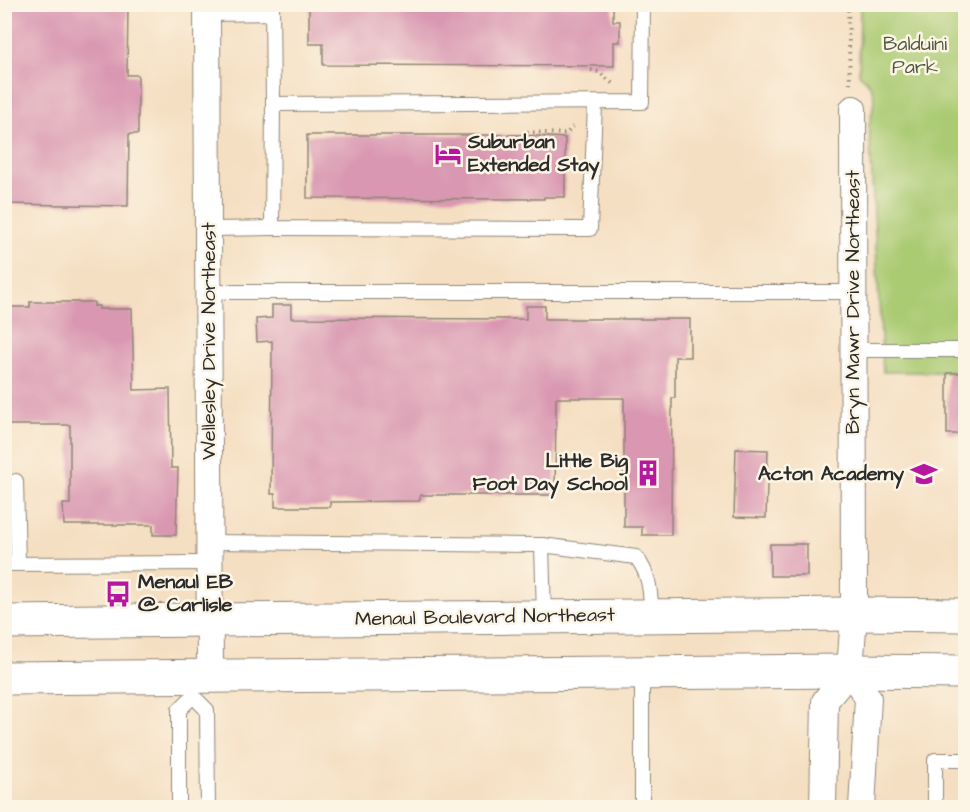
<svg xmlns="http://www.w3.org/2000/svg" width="970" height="812" font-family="'Architects Daughter',sans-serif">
<rect width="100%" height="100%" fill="#fcf5e5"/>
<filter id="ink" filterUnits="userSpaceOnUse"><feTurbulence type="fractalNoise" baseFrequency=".0167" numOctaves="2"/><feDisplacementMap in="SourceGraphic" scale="12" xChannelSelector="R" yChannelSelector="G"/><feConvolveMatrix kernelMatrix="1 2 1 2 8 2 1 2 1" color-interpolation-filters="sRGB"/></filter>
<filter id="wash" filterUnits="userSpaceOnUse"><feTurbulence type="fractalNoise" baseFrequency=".008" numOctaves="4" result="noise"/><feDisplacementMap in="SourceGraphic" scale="24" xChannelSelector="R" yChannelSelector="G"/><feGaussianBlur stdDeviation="1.35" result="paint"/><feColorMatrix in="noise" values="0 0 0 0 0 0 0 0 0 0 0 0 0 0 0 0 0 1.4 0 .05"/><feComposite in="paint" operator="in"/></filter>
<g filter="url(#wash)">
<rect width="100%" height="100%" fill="#f5dfc2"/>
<path fill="#abcb73" stroke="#6b7b4f" stroke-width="1.5" d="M860,5h105v367h-82l-14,-247c6,-21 10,-37 -10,-51z"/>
<g id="blocks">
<g fill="#d997b1">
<polygon points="6,4 128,6 127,75 138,75 138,134 129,134 128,206 4,204"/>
<polygon points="309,4 613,4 613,21 620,21 620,42 614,42 614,66 323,65 323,44 309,44"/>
<polygon points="307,135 522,135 565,138 565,197 544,197 544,199 307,198"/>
<polygon points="30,302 94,302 94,306 99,306 99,309 132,309 134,390 170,389 171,468 178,468 176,535 153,535 153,525 64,525 63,504 70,504 70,425 4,425 4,307 30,307"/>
<polygon points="272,305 291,305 291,318 526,319 526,306 545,306 545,319 690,319 690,357 675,357 675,398 672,398 671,535 642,535 642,527 624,527 624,398 556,398 555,495 421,495 419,501 330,502 330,507 275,507 275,494 271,494 272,341 257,342 256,319 272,318"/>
<rect x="947" y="373" width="19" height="61"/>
<polygon points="736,449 768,450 766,518 734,517"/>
<rect x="770" y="544" width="37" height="32"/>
</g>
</g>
</g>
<g filter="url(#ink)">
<use href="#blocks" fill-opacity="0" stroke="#908576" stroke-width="1.5"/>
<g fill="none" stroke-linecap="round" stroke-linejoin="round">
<g stroke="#908576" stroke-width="16">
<g id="service">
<polyline points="272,4 273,104 642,102 643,4"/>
<polyline points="207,14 272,13"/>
<polyline points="273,104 272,228 590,229 595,104"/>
<polyline points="209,229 272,228"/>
<polyline points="209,292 853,292"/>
<polyline points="853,350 966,350"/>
<polyline points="16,481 18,563"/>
<path d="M210,542l332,3 94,12c15,19 14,36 16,59"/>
<polyline points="542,545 544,617"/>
<polyline points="4,564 210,563"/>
<polyline points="192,677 193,696 207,710 208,808"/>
<polyline points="179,808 179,710 193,696"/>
<polyline points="642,808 642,673"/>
<polyline points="935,808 935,760 966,760"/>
</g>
</g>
<g stroke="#908576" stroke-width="28">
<g id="minor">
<polyline points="207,4 210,677"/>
<polyline points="850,671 868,698 862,808"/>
<polyline points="823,808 825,701 850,671 854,614 853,109"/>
</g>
</g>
<g stroke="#908576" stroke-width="35">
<g id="secondary">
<polyline points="4,622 854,614 966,615"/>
<polyline points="4,678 850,671 966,672"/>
</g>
</g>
<g stroke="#908576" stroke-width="4" stroke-dasharray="1.5 4.5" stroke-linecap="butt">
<polyline points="848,4 850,85"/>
<polyline points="591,70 599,72 613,84"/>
<polyline points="527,132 566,134 575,125"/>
</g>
<use href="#service" stroke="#fff" stroke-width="14"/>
<use href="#minor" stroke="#fff" stroke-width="26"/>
<use href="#secondary" stroke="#fff" stroke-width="33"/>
</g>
</g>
<defs>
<g id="hotel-bare" transform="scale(2.07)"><path d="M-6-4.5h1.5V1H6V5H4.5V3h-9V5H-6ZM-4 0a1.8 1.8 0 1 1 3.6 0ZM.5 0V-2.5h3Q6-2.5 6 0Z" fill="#b5179e" stroke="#fcf5e5" stroke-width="2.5" paint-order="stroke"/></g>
<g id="building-bare" transform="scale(2.07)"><path d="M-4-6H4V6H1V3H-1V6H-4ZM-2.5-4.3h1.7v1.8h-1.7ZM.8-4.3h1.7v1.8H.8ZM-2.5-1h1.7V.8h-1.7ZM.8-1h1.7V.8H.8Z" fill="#b5179e" stroke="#fcf5e5" stroke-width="2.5" paint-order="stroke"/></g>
<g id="school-bare" transform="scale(2.07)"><path d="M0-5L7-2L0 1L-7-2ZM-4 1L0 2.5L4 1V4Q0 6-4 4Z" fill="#b5179e" stroke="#fcf5e5" stroke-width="2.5" paint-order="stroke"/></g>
<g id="bus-bare" transform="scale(2.07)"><path d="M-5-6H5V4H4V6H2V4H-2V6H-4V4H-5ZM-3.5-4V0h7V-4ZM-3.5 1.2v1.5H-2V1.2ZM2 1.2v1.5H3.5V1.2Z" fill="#b5179e" stroke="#fcf5e5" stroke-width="2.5" paint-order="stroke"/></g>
</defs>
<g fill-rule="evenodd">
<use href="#hotel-bare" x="448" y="154"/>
<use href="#building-bare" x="648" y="473"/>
<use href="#school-bare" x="924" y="474"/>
<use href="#bus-bare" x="118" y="594"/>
</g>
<g text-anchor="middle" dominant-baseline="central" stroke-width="5" stroke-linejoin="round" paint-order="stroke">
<g font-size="20" fill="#515b41" stroke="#fcf5e5">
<text x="915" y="44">Balduini<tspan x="915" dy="23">Park</tspan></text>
</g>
<g font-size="20" font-weight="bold" fill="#2b2b2b" stroke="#fcf5e5" text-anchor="start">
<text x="468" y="142">Suburban<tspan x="468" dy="23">Extended Stay</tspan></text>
<text x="628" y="461" text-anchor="end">Little Big<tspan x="628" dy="23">Foot Day School</tspan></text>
<text x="904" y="474" text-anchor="end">Acton Academy</text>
<text x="138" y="582">Menaul EB<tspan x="138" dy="23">@ Carlisle</tspan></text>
</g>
<g font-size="20" fill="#2b2b2b" stroke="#fcf5e5">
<text transform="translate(853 302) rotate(-90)">Bryn Mawr Drive Northeast</text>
<text transform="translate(209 341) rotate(-90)">Wellesley Drive Northeast</text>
<text transform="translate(485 617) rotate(-1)">Menaul Boulevard Northeast</text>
</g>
</g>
<rect width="970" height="812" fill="none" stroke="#fcf5e5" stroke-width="24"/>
</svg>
